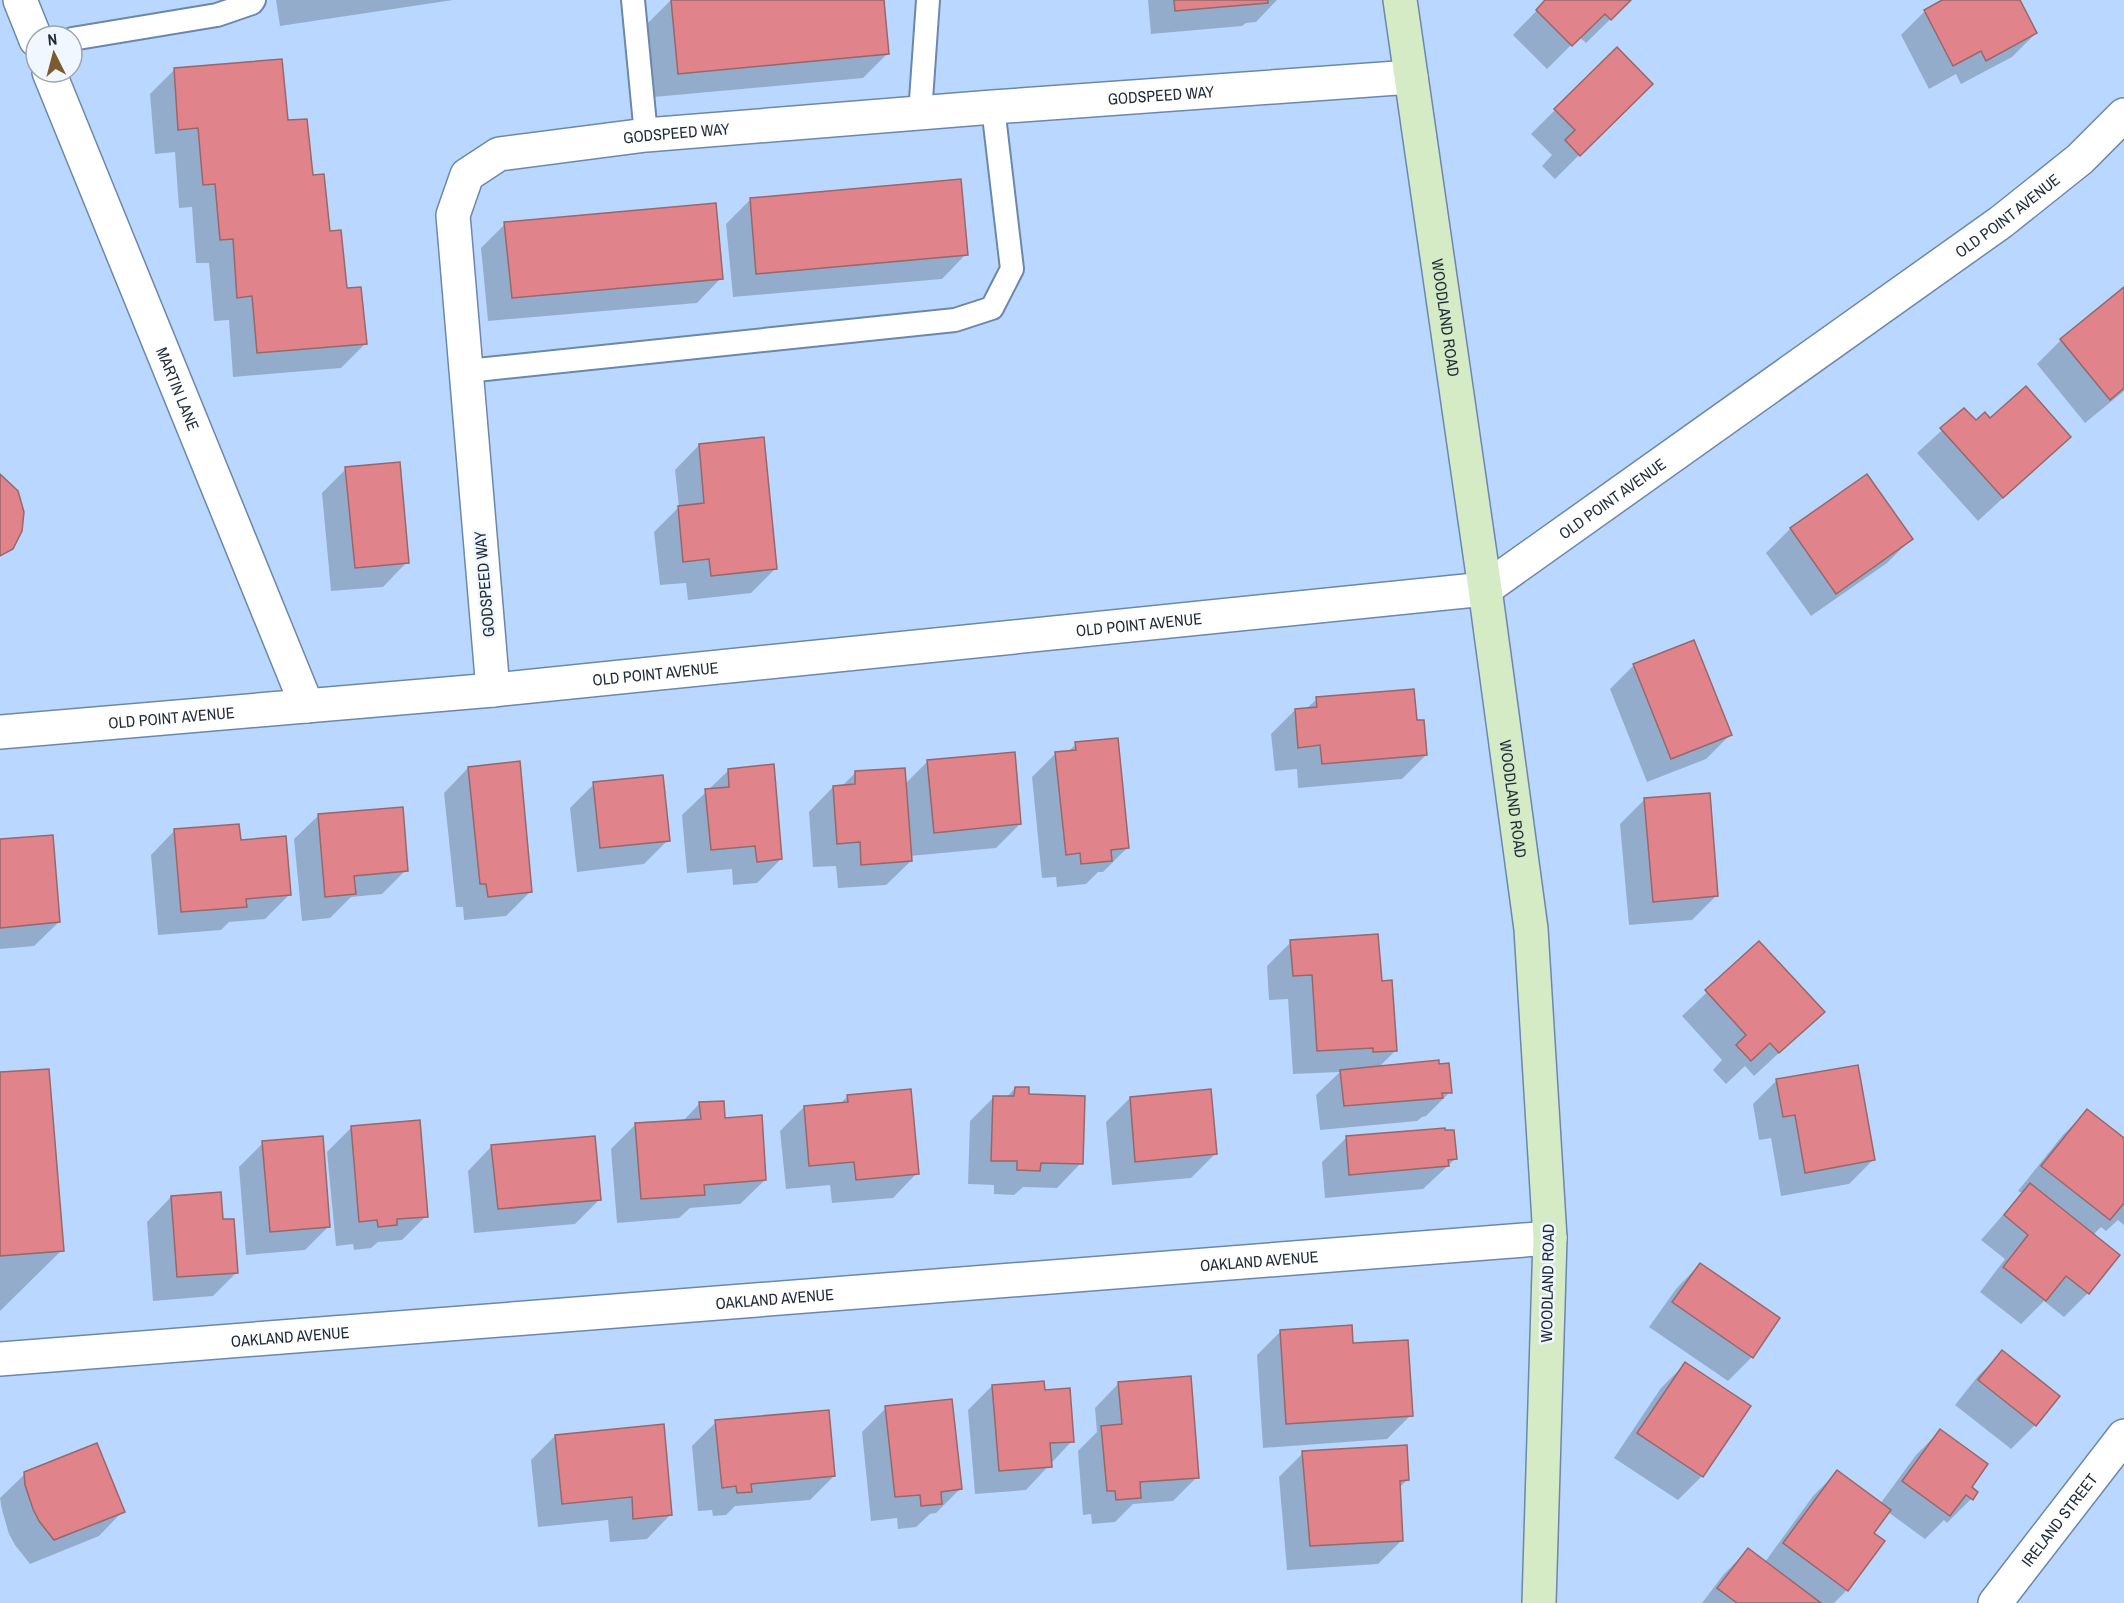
<svg xmlns="http://www.w3.org/2000/svg" width="2124" height="1603" font-family="'Archivo Narrow',sans-serif">
<rect width="100%" height="100%" fill="#bad8ff"/>
<g fill="#0003">
<polygon points="276,0 453,0 280,26"/>
<polygon points="671,0 883,0 888,53 863,78 654,97 647,24"/>
<polygon points="1148,0 1277,0 1256,22 1246,23 1242,26 1151,34"/>
<polygon points="1543,0 1630,0 1586,43 1579,37 1547,69 1513,35 1545,2"/>
<polygon points="1946,0 2018,0 2036,33 2012,57 1961,84 1956,74 1929,89 1901,35 1925,11"/>
<polygon points="174,70 286,122 311,177 345,290 365,344 341,368 233,377 229,320 214,321 209,263 196,263 192,207 179,208 175,152 155,154 150,94"/>
<polygon points="1651,84 1555,179 1542,166 1552,155 1531,134 1555,110"/>
<polygon points="750,200 966,254 942,279 733,297 726,224"/>
<polygon points="505,224 721,278 697,303 488,321 481,248"/>
<polygon points="2124,289 2124,391 2085,423 2037,364 2061,340"/>
<polygon points="1964,410 1975,423 1990,420 2069,437 1978,521 1917,453"/>
<polygon points="699,445 775,569 751,593 688,600 686,583 660,585 654,532 679,507 675,470"/>
<polygon points="346,469 407,562 383,587 331,591 322,493"/>
<polygon points="1866,476 1911,539 1887,563 1811,616 1766,553 1790,529"/>
<polygon points="1634,665 1730,735 1706,759 1647,782 1610,689"/>
<polygon points="1317,699 1416,722 1426,755 1402,779 1298,788 1297,769 1275,771 1271,734 1295,710 1306,709"/>
<polygon points="1076,744 1127,848 1103,872 1098,872 1086,884 1057,887 1056,877 1042,878 1032,777 1056,753 1068,752"/>
<polygon points="927,762 1020,824 996,848 910,856 911,861 886,885 838,888 836,866 813,867 809,812 833,787 841,787 855,773 905,784"/>
<polygon points="468,768 530,892 506,916 464,920 463,907 456,907 444,793"/>
<polygon points="729,770 781,859 757,883 733,885 732,869 687,873 682,815"/>
<polygon points="594,784 668,840 644,864 577,872 570,808"/>
<polygon points="1644,800 1716,896 1692,920 1629,925 1620,824"/>
<polygon points="319,815 406,870 382,894 351,897 330,918 302,921 294,839"/>
<polygon points="175,830 240,842 289,895 265,919 229,922 221,930 158,935 151,855"/>
<polygon points="0,841 59,922 34,946 0,949"/>
<polygon points="1291,942 1396,1050 1378,1068 1450,1092 1426,1116 1422,1117 1417,1121 1320,1130 1316,1095 1340,1072 1293,1074 1288,999 1269,1000 1267,966"/>
<polygon points="1759,943 1823,1012 1754,1076 1745,1066 1726,1084 1713,1070 1722,1060 1682,1016"/>
<polygon points="0,1074 62,1250 0,1311"/>
<polygon points="1777,1080 1873,1160 1849,1184 1781,1196 1771,1138 1759,1140 1753,1104"/>
<polygon points="1015,1088 1028,1096 1081,1163 1057,1188 1023,1187 1014,1195 994,1194 994,1185 968,1184 970,1121 994,1097 1007,1097"/>
<polygon points="848,1096 917,1173 893,1198 832,1203 830,1185 786,1189 780,1131 804,1107 840,1104"/>
<polygon points="1130,1098 1215,1154 1191,1178 1112,1185 1106,1122"/>
<polygon points="700,1103 724,1120 765,1180 740,1204 690,1208 679,1218 617,1223 611,1149 635,1125 682,1122"/>
<polygon points="2087,1111 2124,1140 2124,1225 2118,1220 2106,1231 2101,1227 2093,1235 2088,1293 2064,1317 2044,1301 2021,1324 1980,1292 2005,1259 1981,1240 2022,1193 2018,1191 2063,1135"/>
<polygon points="351,1128 426,1216 402,1240 378,1242 371,1248 354,1250 353,1244 336,1246 327,1152"/>
<polygon points="1444,1132 1455,1159 1423,1189 1325,1198 1322,1162 1346,1138"/>
<polygon points="263,1143 329,1226 305,1250 246,1255 239,1167"/>
<polygon points="492,1146 600,1199 575,1224 474,1233 468,1171"/>
<polygon points="171,1197 222,1221 237,1272 213,1296 153,1301 147,1222"/>
<polygon points="1700,1264 1752,1357 1728,1381 1649,1327 1676,1289"/>
<polygon points="1281,1331 1352,1345 1411,1415 1387,1439 1263,1448 1257,1355"/>
<polygon points="2002,1352 2035,1425 2011,1449 1955,1405 1978,1376"/>
<polygon points="1685,1364 1702,1476 1678,1500 1614,1458 1661,1388"/>
<polygon points="1119,1383 1197,1477 1173,1501 1133,1504 1115,1522 1092,1524 1091,1514 1083,1515 1078,1451 1097,1432 1095,1408"/>
<polygon points="992,1386 1043,1391 1072,1441 1026,1490 975,1494 968,1410"/>
<polygon points="886,1408 960,1489 936,1513 930,1514 916,1527 898,1529 897,1518 871,1521 862,1432"/>
<polygon points="716,1422 834,1476 810,1500 735,1506 726,1515 713,1516 712,1510 698,1511 692,1446"/>
<polygon points="1940,1431 1970,1488 1971,1499 1947,1523 1944,1520 1925,1539 1888,1512 1872,1533 1847,1590 1834,1603 1702,1603 1724,1574 1748,1550 1765,1562 1813,1496 1837,1472 1880,1504 1916,1455"/>
<polygon points="555,1436 671,1514 647,1539 610,1542 608,1520 538,1527 531,1460"/>
<polygon points="1303,1453 1407,1480 1399,1488 1402,1540 1378,1564 1287,1570 1279,1477"/>
<polygon points="25,1474 123,1511 99,1536 30,1564 15,1545 9,1534 2,1510 0,1498"/>
</g>
<g fill="#e0838b" stroke="#97676a" stroke-width="1.5">
<polygon points="671,0 884,0 889,54 678,74"/>
<polygon points="1174,0 1268,0 1268,3 1175,11"/>
<polygon points="1545,0 1631,0 1611,20 1605,14 1572,46 1536,10"/>
<polygon points="1942,0 2020,0 2037,33 1986,61 1981,51 1953,66 1924,10"/>
<polygon points="1617,47 1653,84 1580,156 1565,140 1575,130 1554,109"/>
<polygon points="282,59 288,120 307,119 313,175 324,174 330,231 341,230 347,288 361,287 367,344 257,353 252,296 237,298 233,239 220,240 215,184 203,185 198,128 178,130 174,68"/>
<polygon points="961,179 968,255 756,274 750,198"/>
<polygon points="716,203 723,279 512,298 504,222"/>
<polygon points="2124,287 2124,388 2110,400 2060,339"/>
<polygon points="2026,386 2071,437 2003,498 1940,428 1964,408 1976,420 1985,412 1990,418"/>
<polygon points="764,437 777,569 711,576 709,559 683,562 678,506 704,503 699,444"/>
<polygon points="400,462 409,563 355,568 345,467"/>
<polygon points="0,474 18,491 24,512 22,531 13,549 0,556"/>
<polygon points="1867,474 1913,539 1836,594 1790,528"/>
<polygon points="1694,640 1732,735 1671,759 1633,664"/>
<polygon points="1414,689 1417,720 1424,720 1427,755 1322,764 1320,745 1298,748 1295,709 1317,707 1316,697"/>
<polygon points="1118,738 1129,848 1111,850 1112,861 1081,864 1080,853 1066,855 1055,752 1076,750 1075,742"/>
<polygon points="1015,752 1021,824 934,833 927,760"/>
<polygon points="520,761 532,892 488,897 486,884 480,884 468,767"/>
<polygon points="774,764 782,859 757,862 755,846 711,850 705,789 729,787 728,769"/>
<polygon points="905,768 912,861 861,865 860,842 837,844 833,786 855,784 855,771"/>
<polygon points="663,775 670,841 600,848 593,782"/>
<polygon points="1710,793 1718,896 1653,902 1644,798"/>
<polygon points="403,807 408,871 354,876 356,894 325,897 318,814"/>
<polygon points="239,824 241,840 286,836 291,895 246,899 247,907 181,912 174,829"/>
<polygon points="53,835 60,922 0,928 0,839"/>
<polygon points="1378,934 1382,981 1392,980 1397,1051 1373,1052 1373,1048 1317,1051 1312,975 1293,976 1290,940"/>
<polygon points="1759,941 1825,1012 1779,1053 1770,1043 1751,1061 1736,1045 1746,1035 1705,990"/>
<polygon points="1439,1060 1439,1064 1449,1063 1452,1093 1442,1093 1443,1098 1344,1106 1340,1070"/>
<polygon points="1858,1065 1875,1160 1805,1173 1795,1115 1783,1117 1776,1079"/>
<polygon points="49,1069 64,1251 0,1256 0,1072"/>
<polygon points="1015,1087 1029,1087 1029,1094 1085,1096 1083,1164 1041,1163 1040,1171 1017,1170 1017,1161 991,1161 993,1096 1014,1096"/>
<polygon points="911,1089 919,1174 856,1180 854,1162 809,1166 804,1106 848,1102 847,1095"/>
<polygon points="1211,1089 1217,1154 1135,1162 1130,1097"/>
<polygon points="724,1101 725,1118 762,1115 766,1180 704,1185 705,1195 641,1199 635,1123 701,1119 699,1102"/>
<polygon points="2087,1109 2124,1138 2124,1203 2110,1220 2041,1166"/>
<polygon points="420,1120 428,1217 397,1219 397,1225 378,1227 377,1220 359,1222 351,1126"/>
<polygon points="1445,1128 1445,1130 1454,1130 1457,1159 1448,1160 1449,1166 1349,1175 1346,1136"/>
<polygon points="323,1136 330,1227 270,1232 262,1141"/>
<polygon points="595,1136 601,1200 498,1209 491,1145"/>
<polygon points="2030,1183 2120,1255 2089,1294 2066,1276 2046,1301 2003,1267 2028,1235 2004,1215"/>
<polygon points="221,1192 223,1219 234,1219 238,1273 177,1277 171,1196"/>
<polygon points="1700,1263 1780,1318 1753,1358 1672,1302"/>
<polygon points="1352,1325 1353,1343 1408,1340 1413,1416 1286,1424 1280,1330"/>
<polygon points="2002,1350 2060,1396 2036,1426 1978,1380"/>
<polygon points="1685,1362 1751,1406 1703,1477 1637,1433"/>
<polygon points="1191,1376 1199,1478 1140,1482 1141,1498 1116,1500 1115,1491 1107,1491 1101,1426 1122,1424 1118,1382"/>
<polygon points="1044,1381 1045,1390 1070,1388 1074,1442 1050,1443 1052,1467 999,1471 992,1385"/>
<polygon points="952,1399 962,1489 941,1492 942,1504 921,1506 920,1495 895,1497 885,1406"/>
<polygon points="829,1410 835,1476 751,1484 752,1492 737,1493 736,1486 722,1488 715,1420"/>
<polygon points="664,1424 672,1515 633,1519 632,1497 562,1504 555,1435"/>
<polygon points="1940,1429 1988,1464 1972,1487 1978,1492 1973,1500 1966,1495 1950,1516 1902,1481"/>
<polygon points="97,1443 125,1512 54,1540 39,1521 33,1509 25,1485 24,1472"/>
<polygon points="1407,1445 1409,1480 1400,1481 1403,1541 1310,1546 1302,1451"/>
<polygon points="1837,1470 1891,1510 1874,1533 1885,1541 1848,1591 1783,1543"/>
<polygon points="1748,1548 1821,1603 1737,1603 1717,1588"/>
</g>
<g fill="none" stroke-linecap="round" stroke-linejoin="round">
<g stroke="#6c87ab" stroke-width="26">
<g id="service">
<polyline points="633,0 646,135"/>
<polyline points="72,39 217,15 252,3 254,0"/>
<polyline points="920,114 928,0"/>
<polyline points="467,371 955,320 992,308 1012,269 993,107"/>
</g>
</g>
<g stroke="#6c87ab" stroke-width="36">
<g id="minor">
<polyline points="20,0 36,40"/>
<path id="s1" d="M49,72l258,634"/>
<path id="s2" d="M493,690l-40,-475 14,-40 32,-21 147,-19 347,-28 418,-30"/>
<path id="s3" d="M0,732l493,-42 992,-101 516,-367 79,-63 44,-44"/>
<path id="s4" d="M0,1359l1550,-121"/>
<path id="s5" d="M1995,1603l129,-167"/>
</g>
</g>
<g stroke="#6c87ab" stroke-width="36">
<g id="secondary">
<path id="s6" d="M1400,0l85,589 46,340 19,309 -11,365"/>
</g>
</g>
<use href="#service" stroke="#fff" stroke-width="22"/>
<use href="#minor" stroke="#fff" stroke-width="33"/>
<use href="#secondary" stroke="#d4ebc5" stroke-width="33"/>
</g>
<g text-anchor="middle" dominant-baseline="central" stroke-width="5" stroke-linejoin="round" paint-order="stroke">
<g font-size="16" fill="#1f2a39" stroke="#f0f7ff">
<text stroke="none"><textPath href="#s2" startOffset="1222">GODSPEED WAY</textPath></text>
<text stroke="none"><textPath href="#s2" startOffset="736">GODSPEED WAY</textPath></text>
<text stroke="none"><textPath href="#s3" startOffset="2134">OLD POINT AVENUE</textPath></text>
<text stroke="none"><textPath href="#s6" startOffset="321">WOODLAND ROAD</textPath></text>
<text stroke="none"><textPath href="#s1" startOffset="342">MARTIN LANE</textPath></text>
<text stroke="none"><textPath href="#s3" startOffset="1648">OLD POINT AVENUE</textPath></text>
<text transform="translate(484 584) rotate(-95)">GODSPEED WAY</text>
<text stroke="none"><textPath href="#s3" startOffset="1144">OLD POINT AVENUE</textPath></text>
<text stroke="none"><textPath href="#s3" startOffset="658">OLD POINT AVENUE</textPath></text>
<text stroke="none"><textPath href="#s3" startOffset="172">OLD POINT AVENUE</textPath></text>
<text stroke="none"><textPath href="#s6" startOffset="807">WOODLAND ROAD</textPath></text>
<text stroke="none"><textPath href="#s4" startOffset="1263">OAKLAND AVENUE</textPath></text>
<text transform="translate(1547 1283) rotate(-89)">WOODLAND ROAD</text>
<text stroke="none"><textPath href="#s4" startOffset="777">OAKLAND AVENUE</textPath></text>
<text stroke="none"><textPath href="#s4" startOffset="291">OAKLAND AVENUE</textPath></text>
<text stroke="none"><textPath href="#s5" startOffset="105">IRELAND STREET</textPath></text>
</g>
</g>
<g transform="translate(54 54) rotate(354)"><circle r="28" fill="#f0f7ff" stroke="#9ca5b0" stroke-width="1.5"/>
<path d="M0-4.5L10 22L0 15L-10 22Z" fill="#7a5c30"/>
<text y="-9" font-size="16" font-weight="bold" text-anchor="middle" fill="#1f2a39">N</text>
</g>
</svg>
